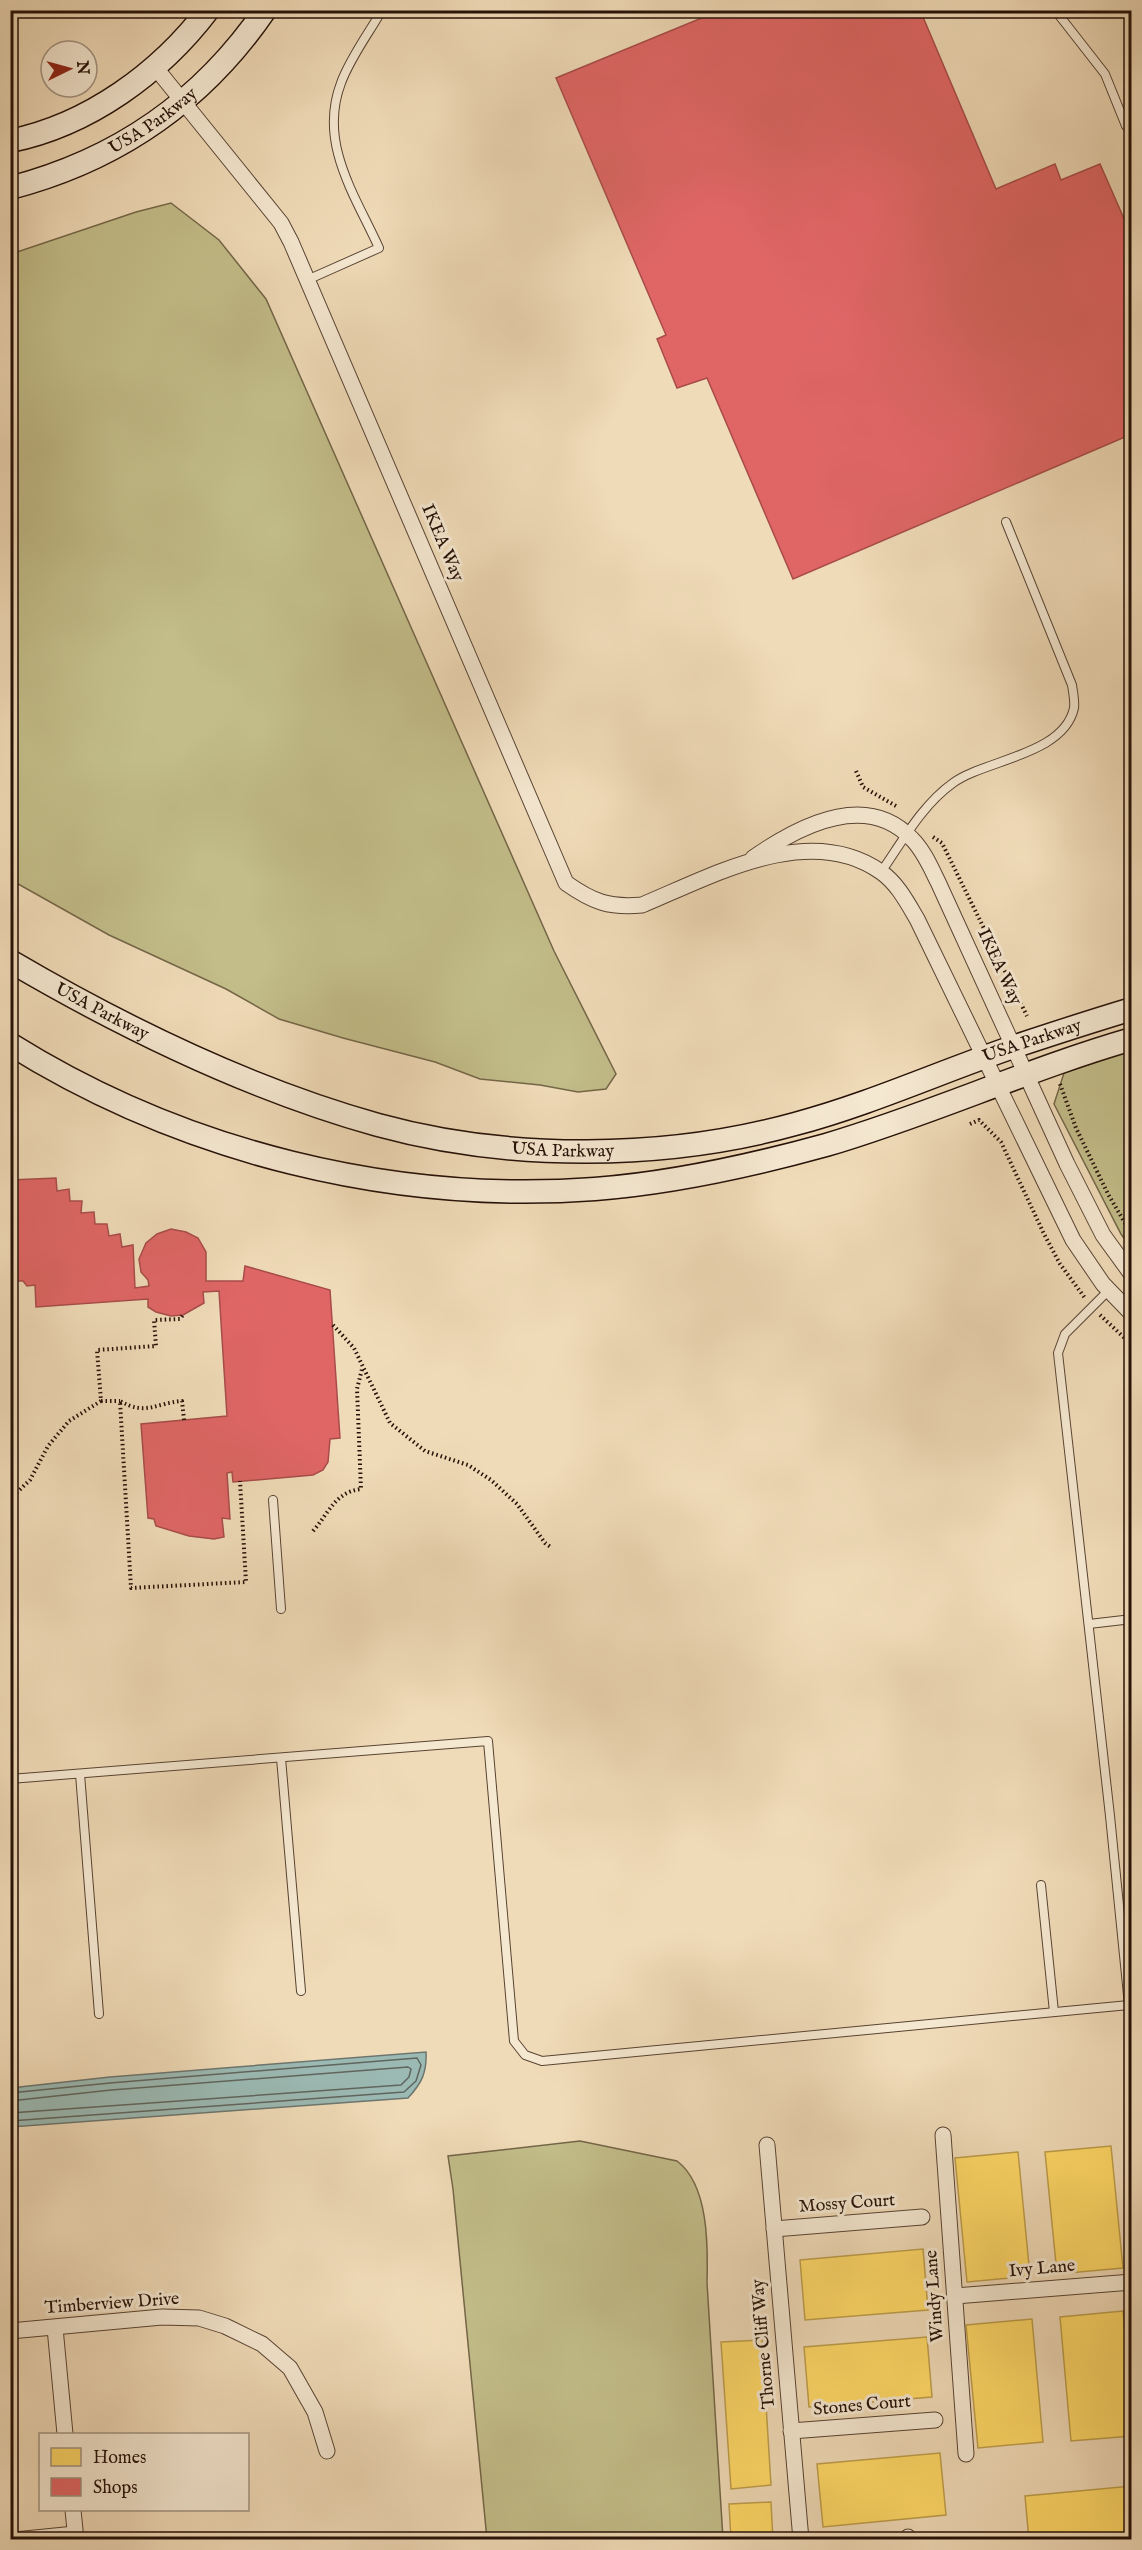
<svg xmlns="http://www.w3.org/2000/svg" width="1142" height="2550" font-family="'IM FELL English',serif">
<rect width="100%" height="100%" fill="#f0dbb8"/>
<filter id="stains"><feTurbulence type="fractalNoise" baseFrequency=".00333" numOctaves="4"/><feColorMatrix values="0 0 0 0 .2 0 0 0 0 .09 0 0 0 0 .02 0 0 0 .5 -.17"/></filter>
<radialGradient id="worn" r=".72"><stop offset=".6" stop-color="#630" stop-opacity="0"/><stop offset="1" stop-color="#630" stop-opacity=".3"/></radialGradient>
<g fill="#c2bd89" stroke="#746648" stroke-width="1.5">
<polygon points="171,203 219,240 266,299 554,951 616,1074 606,1089 578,1092 540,1085 480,1079 435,1062 343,1038 279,1019 226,989 109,935 11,880 11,254 136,212"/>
<polygon points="1131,1050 1131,1248 1121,1234 1054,1104 1064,1073"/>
<path d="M580,2141l97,20c32,24 31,86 30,122l16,256h-236l-34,-350 -5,-33z"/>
</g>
<path fill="#9bbab4" stroke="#6c766f" stroke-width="1.5" d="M426,2052c1,20 -4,31 -18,46l-397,29v-39l99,-11z"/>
<g fill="#ffd966" stroke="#be9d4a" stroke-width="1.5">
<polygon points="1111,2146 1123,2268 1057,2274 1045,2152"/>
<polygon points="1018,2152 1030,2276 967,2282 955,2158"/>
<polygon points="923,2249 928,2310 805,2320 800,2260"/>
<polygon points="1123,2311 1132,2401 1132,2436 1071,2441 1060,2317"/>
<polygon points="1032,2319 1043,2442 978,2448 966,2325"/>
<polygon points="927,2337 932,2397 809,2407 804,2347"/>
<polygon points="762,2340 771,2485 731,2489 721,2342"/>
<polygon points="940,2453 946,2515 823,2527 817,2464"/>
<polygon points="1132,2486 1132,2536 1091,2540 1029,2540 1025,2496"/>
<polygon points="771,2502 773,2540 731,2540 729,2504"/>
</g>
<g fill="#e06666" stroke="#a84c4a" stroke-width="1.5">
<polygon points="721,10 920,10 996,189 1055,164 1061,180 1100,164 1132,237 1132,434 793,579 707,378 677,388 657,339 666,335 556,78"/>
<polygon points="56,1178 57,1191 69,1189 70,1201 82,1201 81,1213 94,1212 95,1224 107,1224 109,1236 120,1234 122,1247 133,1245 135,1288 149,1286 148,1280 141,1272 139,1259 146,1243 157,1234 171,1229 186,1232 198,1238 206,1252 206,1281 243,1281 245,1266 330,1290 340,1438 330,1439 328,1462 323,1470 313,1475 233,1482 232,1472 227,1473 230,1519 222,1518 224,1537 214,1539 189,1536 156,1526 154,1519 148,1518 141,1424 227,1416 219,1291 203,1292 204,1303 183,1315 171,1316 156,1312 148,1307 148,1299 36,1307 35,1285 27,1286 23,1281 11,1281 10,1180"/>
</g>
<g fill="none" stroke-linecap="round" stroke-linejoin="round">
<g stroke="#60655e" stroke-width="1.5">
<polyline points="10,2093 110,2083 417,2058 421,2065 416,2081 404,2092 10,2121"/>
<polyline points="10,2101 111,2090 408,2067 411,2069 409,2077 401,2085 10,2113"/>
</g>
<g stroke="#584333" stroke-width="10">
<g id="lane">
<polyline points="1055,10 1105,74 1126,126"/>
<path d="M307,280l72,-32c-24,-53 -61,-105 -38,-165 9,-25 28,-50 41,-73"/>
<path d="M881,872c21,-30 41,-67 72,-89 31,-23 111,-28 121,-75 1,-7 -1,-16 -2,-23l-66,-163"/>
<polyline points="273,1500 281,1609"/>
<polyline points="1089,1624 1132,1619"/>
<polyline points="281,1758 301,1991"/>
<polyline points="80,1774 99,2014"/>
<polyline points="10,1779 488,1741 514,2041 525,2055 542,2061 1129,2005 1110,1816 1058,1353 1065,1334 1109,1290"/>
<polyline points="1041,1885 1054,2012"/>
<polyline points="1129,2005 1132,2014"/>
</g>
</g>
<g stroke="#584333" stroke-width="17">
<g id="street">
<path d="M155,67l126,156 10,19 275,641c27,19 43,25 76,22 70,-29 167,-84 239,-33 16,11 26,30 36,47l156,321 30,44 29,30"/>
<path d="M753,858c44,-31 113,-68 159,-19 12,12 19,29 26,43l129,282 36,71 29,40"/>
<polyline points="943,2135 966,2454"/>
<polyline points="767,2145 801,2540"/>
<polyline points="774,2229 922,2217"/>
<polyline points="955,2296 1132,2282"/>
<polyline points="55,2328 65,2434"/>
<polyline points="10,2331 162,2317 199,2318 225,2326 262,2344 290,2368 315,2412 327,2451"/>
<polyline points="791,2431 935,2420"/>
<polyline points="73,2510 76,2540"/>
<polyline points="908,2537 908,2540"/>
<polyline points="15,2540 75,2534"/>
</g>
</g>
<g stroke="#251007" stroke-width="25">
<g id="secondary">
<path d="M10,141c79,-16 150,-68 198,-131"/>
<path id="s1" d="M10,188c108,-28 192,-86 255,-178"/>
<path id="s2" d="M10,961c116,68 239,128 368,164 131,36 287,35 417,-1 75,-20 145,-52 218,-77 39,-13 79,-26 119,-38"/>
<path d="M10,1044c173,108 382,160 585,145 79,-6 155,-23 231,-44 103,-30 202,-76 306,-106"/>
</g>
</g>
<g stroke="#251007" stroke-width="4" stroke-dasharray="1.5 3" stroke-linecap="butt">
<polyline points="856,771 863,787 896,806"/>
<polyline points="933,837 942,843 1027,1016"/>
<polyline points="1060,1084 1076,1128 1108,1194 1132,1235"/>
<polyline points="970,1124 979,1120 1001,1142 1044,1234 1060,1264 1085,1298"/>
<polyline points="1100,1315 1132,1345"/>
<polyline points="333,1325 354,1348 390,1423 425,1451 468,1465 491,1480 517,1504 545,1543 552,1548"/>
<polyline points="101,1401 120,1401"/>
<path d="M184,1420l-2,-19c-26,2 -36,15 -62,0l11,187 115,-6 -6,-101"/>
<polyline points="10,1499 30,1480 48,1446 69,1421 101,1401 97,1350 156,1346 154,1320 180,1319 183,1315"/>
<path d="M313,1531c16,-18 22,-39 48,-42l-4,-100 5,-20"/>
</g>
<use href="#lane" stroke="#f5e8d1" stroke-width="8"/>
<use href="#street" stroke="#f5e8d1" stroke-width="15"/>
<use href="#secondary" stroke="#f5e8d1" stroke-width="22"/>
</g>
<g text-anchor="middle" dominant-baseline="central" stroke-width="6" stroke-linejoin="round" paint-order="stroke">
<g font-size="18" fill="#251007" stroke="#f5e8d1">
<text stroke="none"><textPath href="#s1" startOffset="159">USA Parkway</textPath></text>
<text transform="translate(442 543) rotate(67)">IKEA Way</text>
<text transform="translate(999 967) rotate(65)">IKEA Way</text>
<text stroke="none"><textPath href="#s2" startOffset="105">USA Parkway</textPath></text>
<text stroke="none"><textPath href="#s2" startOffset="1077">USA Parkway</textPath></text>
<text stroke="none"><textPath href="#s2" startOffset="591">USA Parkway</textPath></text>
<text transform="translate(847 2204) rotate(-4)">Mossy Court</text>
<text transform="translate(1042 2269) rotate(-5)">Ivy Lane</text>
<text transform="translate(935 2296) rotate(-94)">Windy Lane</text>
<text transform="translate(112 2304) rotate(-4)">Timberview Drive</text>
<text transform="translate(764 2344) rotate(-95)">Thorne Cliff Way</text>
<text transform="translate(862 2406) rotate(-5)">Stones Court</text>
</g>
</g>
<rect width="1142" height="2550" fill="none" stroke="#f0dbb8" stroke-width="36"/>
<rect x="12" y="12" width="1118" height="2526" fill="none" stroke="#251007" stroke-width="3"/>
<rect x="18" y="18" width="1106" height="2514" fill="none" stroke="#251007" stroke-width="1.5"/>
<rect x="39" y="2433" width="210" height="78" fill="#f5e8d1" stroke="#a29280" stroke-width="1.5"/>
<rect x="51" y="2448" width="30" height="18" fill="#ffd966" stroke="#a29280" stroke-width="1.5"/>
<text x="93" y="2463" font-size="18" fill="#251007">Homes</text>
<rect x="51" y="2478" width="30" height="18" fill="#e06666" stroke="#a29280" stroke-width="1.5"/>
<text x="93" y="2493" font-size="18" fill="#251007">Shops</text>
<g transform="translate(69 69) rotate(85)"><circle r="28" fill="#f5e8d1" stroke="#a29280" stroke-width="1.5"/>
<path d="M0-4.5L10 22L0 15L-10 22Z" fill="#8f2418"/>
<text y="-9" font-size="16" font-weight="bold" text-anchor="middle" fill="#251007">N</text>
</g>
<rect width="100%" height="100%" filter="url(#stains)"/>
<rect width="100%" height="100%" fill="url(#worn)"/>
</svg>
